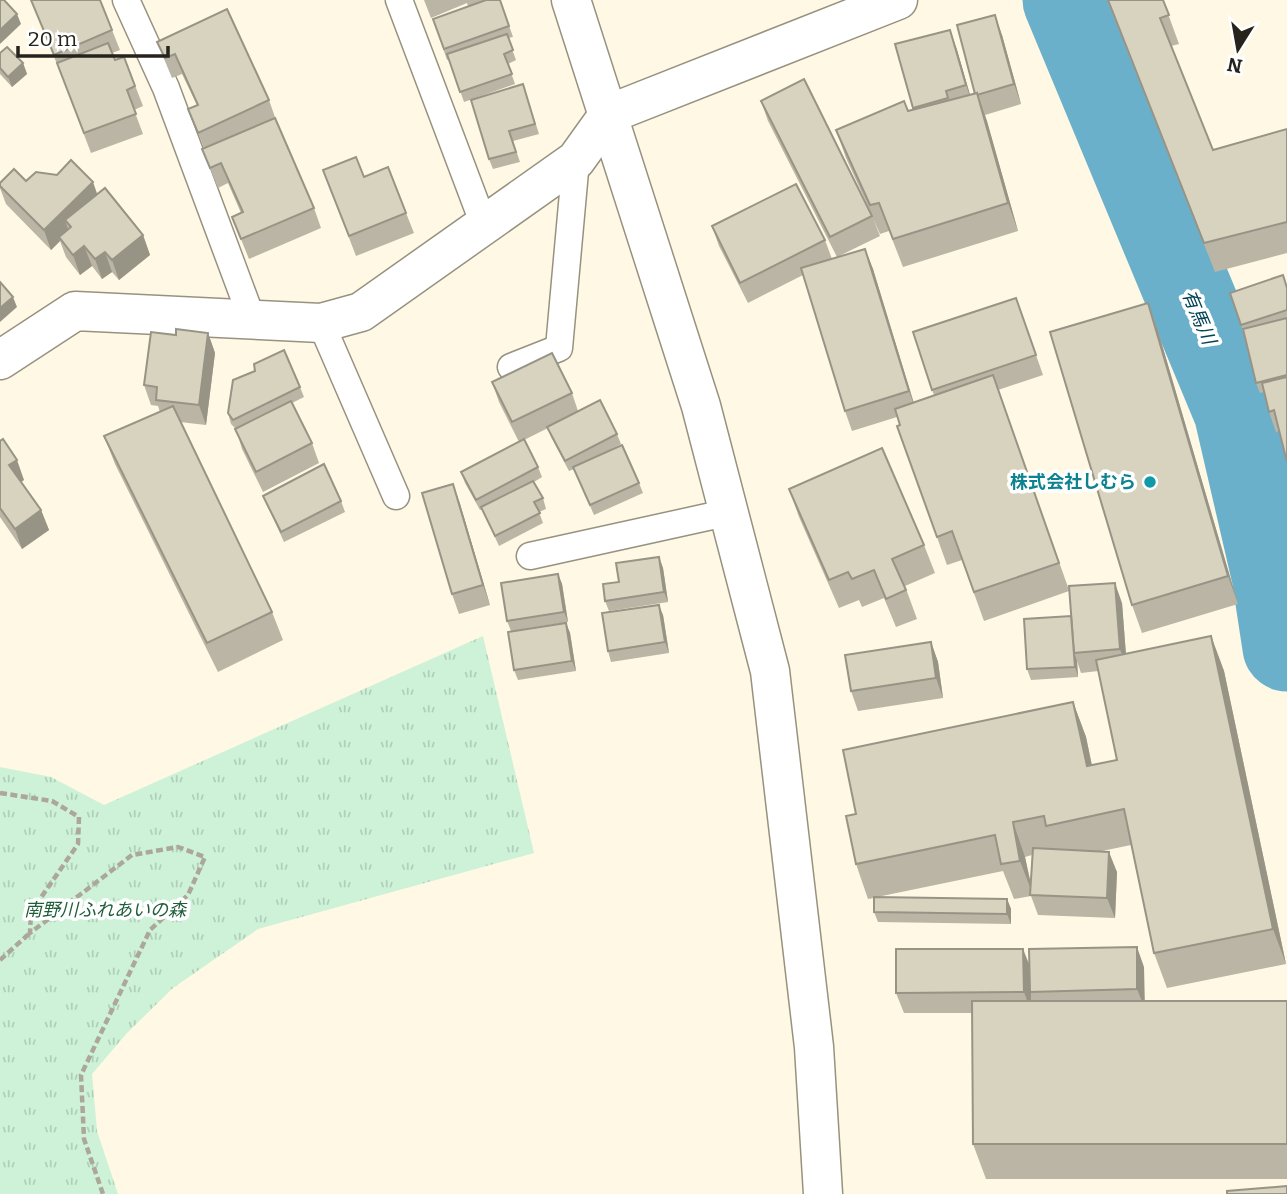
<svg xmlns="http://www.w3.org/2000/svg" width="1287" height="1194" font-family="Bitter,'Noto Sans JP',serif">
<defs>
<pattern id="grass-tufts" width="24" height="20" patternUnits="userSpaceOnUse" patternTransform="scale(1.75)"><rect width="24" height="20" fill="#cdf2d8"/><path d="M3 7l-1-3M5 7V3M7 7l1-3M15 17l-1-3M17 17v-4M19 17l1-3" fill="none" stroke="#b0cfb9"/></pattern>
</defs>
<rect width="100%" height="100%" fill="#fef8e4"/>
<polygon fill="url(#grass-tufts)" points="483,636 534,853 258,929 173,988 127,1033 92,1074 97,1131 118,1194 0,1194 0,767 51,777 104,805"/>
<g fill="none" stroke-linecap="round" stroke-linejoin="round">
<polyline stroke="#6ab0ca" stroke-width="89" points="1067,0 1238,411 1276,575 1287,647"/>
<g stroke="#979280" stroke-width="29">
<g id="service">
<polyline points="126,0 166,88 252,319"/>
<polyline points="399,0 484,225"/>
<polyline points="321,323 396,496"/>
<polyline points="511,367 559,348 576,160"/>
<polyline points="530,556 730,512"/>
</g>
</g>
<g stroke="#979280" stroke-width="41">
<polyline id="minor" points="0,360 75,311 321,323 361,312 576,160 609,114"/>
</g>
<g stroke="#979280" stroke-width="41">
<g id="tertiary">
<polyline points="571,0 701,406 770,671 814,1047 823,1194"/>
<polyline points="609,114 898,0"/>
</g>
</g>
<g stroke="#aca798" stroke-width="4.5" stroke-dasharray="7 3.5" stroke-linecap="butt">
<polyline points="0,793 52,801 79,817 78,844 31,912 30,933 132,855 178,847 205,857 188,895 150,930 81,1075 84,1139 103,1194"/>
<polyline points="0,960 30,933"/>
</g>
<use href="#service" stroke="#fff" stroke-width="26"/>
<use href="#minor" stroke="#fff" stroke-width="38"/>
<use href="#tertiary" stroke="#fff" stroke-width="38"/>
</g>
<g fill="#bab5a4" fill-rule="evenodd">
<polygon points="31,0 100,0 120,50 112,53 115,60 124,57 143,106 134,110 143,134 91,153 61,74"/>
<polygon points="424,0 500,0 513,37 508,38 516,60 508,64 515,84 464,102 449,59 447,60 433,19 468,6 467,3 431,18"/>
<polygon points="1107,0 1163,0 1179,44 1171,46 1213,150 1287,129 1287,253 1215,272"/>
<polygon points="950,30 957,50 970,95 975,94 1002,35 1021,104 985,115 1018,231 903,267 889,231 880,234 873,218 880,236 837,257 768,121 761,101 871,213 846,158 836,130 913,110 913,108"/>
<polygon points="157,42 269,100 276,120 314,208 321,228 249,259 232,217 241,213 228,183 218,188 202,149 204,148 188,109 197,105 182,74 172,78"/>
<polygon points="0,53 23,63 27,74 12,87 0,74"/>
<polygon points="523,84 539,134 513,141 520,162 493,169 489,159"/>
<polygon points="323,170 364,177 406,213 414,233 356,256"/>
<polygon points="26,181 97,194 143,235 150,255 119,280 112,272 102,279 92,266 80,275 66,257 60,241 51,250 6,204 0,188 0,183"/>
<path d="M712,226l113,14 7,19 33,-10 8,20 41,134 20,-8 -2,-5 84,-92 27,77 -45,15 71,200 53,13 4,51 85,-18 13,35 62,293 -119,24 -13,-35 -23,-108 -29,6 15,21 -2,46 -77,-3 -7,-19 -17,3 -11,-28 -126,26 130,2 4,10v15l-133,-2 -4,-10v-14l-6,1 -12,-35v-50l217,-112 13,35 6,28 25,-5 -19,-89 -17,2 -4,-12 1,16 -47,3 -4,-11 44,-51 -2,-27 -85,30 -22,-61 -15,5 -50,-139 3,-1 -3,-8 -45,14 -7,-20 -42,-136 -55,28 -29,-57zM1032,855l-1,29 -6,-27z"/>
<polygon points="1287,286 1287,462 1279,431 1276,432 1269,412 1264,392 1260,393 1256,383 1244,336 1241,325"/>
<polygon points="1148,303 1158,331 1238,604 1142,633 1132,605"/>
<polygon points="208,333 215,353 206,425 180,422 272,612 283,640 218,672 115,464 104,436 160,412 158,406 151,405 144,385 176,335"/>
<polygon points="255,371 300,387 304,397 292,403 312,443 319,463 263,492 242,449 236,429 231,424 228,413"/>
<polygon points="492,382 572,393 578,411 617,434 621,444 606,452 639,483 643,493 594,515 574,469 569,471 551,437 548,428 524,440 538,467 542,477 534,482 543,498 546,509 539,512 543,523 499,546 482,509 480,510 465,483 461,472 519,442 499,402"/>
<polygon points="0,441 24,480 21,482 41,510 49,530 22,549 0,517"/>
<polygon points="453,484 460,504 490,605 459,614 452,594"/>
<polygon points="789,489 924,545 935,573 905,586 917,619 896,627 884,598 862,607 859,600 839,608 799,517"/>
<polygon points="263,496 341,501 345,512 284,542"/>
<polygon points="659,557 663,568 668,602 609,611 605,601 619,582"/>
<polygon points="558,574 562,584 568,622 511,631 507,621"/>
<polygon points="663,615 669,653 611,662 608,651"/>
<polygon points="566,623 570,633 576,671 518,680 514,670"/>
<polygon points="931,642 938,662 943,698 858,711 851,691"/>
<polygon points="1029,965 1144,967 1144,1001 1287,1001 1287,1179 986,1179 973,1144 972,1013 904,1013 896,993"/>
</g>
<g fill="#979486">
<polygon points="17,14 21,24 0,44 0,30"/>
<polygon points="995,15 1002,35 1021,104 1014,84"/>
<polygon points="950,30 957,50 973,105 966,85"/>
<polygon points="23,63 27,74 12,87 8,77"/>
<polygon points="977,93 987,121 1018,231 1008,203"/>
<polygon points="93,182 100,202 71,227 65,220 69,232 59,237 60,241 51,250 44,230"/>
<polygon points="143,235 150,255 119,280 112,260"/>
<polygon points="84,246 92,266 80,275 73,255"/>
<polygon points="865,249 873,269 916,411 909,391"/>
<polygon points="105,252 112,272 102,279 95,259"/>
<polygon points="13,297 17,307 0,322 0,308"/>
<polygon points="1148,303 1158,331 1238,604 1228,576"/>
<polygon points="208,333 215,353 206,425 199,405"/>
<polygon points="17,460 24,480 17,485 9,465"/>
<polygon points="453,484 460,504 490,605 483,585"/>
<polygon points="41,510 49,530 22,549 15,529"/>
<polygon points="659,557 663,568 668,602 664,592"/>
<polygon points="558,574 562,584 568,622 564,612"/>
<polygon points="1115,583 1122,603 1127,669 1120,649"/>
<polygon points="659,605 663,615 669,653 665,642"/>
<polygon points="1071,616 1074,653 1077,661 1078,677 1075,667"/>
<polygon points="566,623 570,633 576,671 572,661"/>
<polygon points="1211,636 1224,671 1286,964 1273,929"/>
<polygon points="931,642 938,662 943,698 936,678"/>
<polygon points="1073,702 1086,737 1099,801 1087,766"/>
<polygon points="1013,822 1025,857 1033,895 1020,861"/>
<polygon points="1109,852 1117,872 1115,918 1107,898"/>
<polygon points="1007,899 1011,909 1011,924 1007,914"/>
<polygon points="1137,947 1144,967 1145,1009 1137,989"/>
<polygon points="1023,949 1031,969 1031,1012 1024,992"/>
</g>
<g fill="#d8d3bf" stroke="#979486" stroke-width="2">
<polygon points="0,0 4,0 17,14 0,30"/>
<polygon points="31,0 100,0 112,30 54,55"/>
<polygon points="486,0 500,0 509,26 444,49 433,19"/>
<polygon points="1108,0 1163,0 1169,15 1160,18 1213,150 1287,129 1287,222 1204,243"/>
<polygon points="227,9 269,100 198,133 188,109 198,105 175,54 165,58 157,42"/>
<polygon points="995,15 1014,84 977,95 977,93 975,94 957,25"/>
<polygon points="950,30 966,85 946,91 948,98 913,108 895,44"/>
<polygon points="507,34 513,50 504,54 512,74 460,92 447,54"/>
<polygon points="108,43 115,60 124,57 135,86 127,90 136,114 84,133 57,63"/>
<polygon points="7,47 23,63 8,77 0,68 0,53"/>
<polygon points="804,79 872,216 830,237 761,101"/>
<polygon points="523,84 535,124 509,131 516,152 489,159 471,100"/>
<polygon points="977,93 1008,203 893,239 879,203 870,205 836,130 904,101 908,111"/>
<polygon points="275,118 314,208 241,239 232,217 243,212 221,163 210,168 202,149"/>
<polygon points="356,157 364,177 388,167 406,213 349,236 323,170"/>
<polygon points="71,160 93,182 44,230 0,186 0,183 14,169 26,181 36,172 57,175"/>
<polygon points="796,184 825,240 740,283 712,226"/>
<polygon points="105,188 143,235 112,260 105,252 95,259 84,246 73,255 59,237 71,227 65,220"/>
<polygon points="865,249 909,391 845,411 801,268"/>
<polygon points="1283,275 1287,288 1287,310 1241,325 1230,293"/>
<polygon points="0,282 13,297 0,308"/>
<polygon points="1016,298 1036,355 932,390 913,332"/>
<polygon points="1148,303 1228,576 1132,605 1050,332"/>
<polygon points="1287,318 1287,375 1256,383 1243,329"/>
<polygon points="176,329 208,333 199,405 156,400 157,387 144,385 151,332 176,335"/>
<polygon points="284,350 300,387 233,420 228,413 233,380 255,371 254,364"/>
<polygon points="552,353 572,393 512,422 492,382"/>
<polygon points="993,375 1059,563 974,592 952,531 937,537 897,426 900,425 895,409"/>
<polygon points="1287,377 1287,462 1274,410 1269,412 1262,383"/>
<polygon points="600,400 617,434 565,461 547,427"/>
<polygon points="291,401 312,443 256,472 235,429"/>
<polygon points="173,406 272,612 207,643 104,436"/>
<polygon points="3,439 17,460 9,465 41,510 15,529 0,508 0,441"/>
<polygon points="524,439 538,467 476,500 461,472"/>
<polygon points="622,445 639,483 590,505 573,467"/>
<polygon points="882,448 924,545 892,559 906,590 886,599 874,570 852,579 848,572 829,580 789,489"/>
<polygon points="324,464 341,501 281,532 263,496"/>
<polygon points="533,481 543,498 534,502 540,513 495,536 481,507"/>
<polygon points="453,484 483,585 452,594 422,493"/>
<polygon points="659,557 664,592 605,601 603,584 619,582 616,563"/>
<polygon points="558,574 564,612 507,621 501,583"/>
<polygon points="1115,583 1120,649 1074,653 1069,586"/>
<polygon points="659,605 665,642 608,651 602,613"/>
<polygon points="1071,616 1075,667 1027,669 1024,619"/>
<polygon points="566,623 572,661 514,670 508,632"/>
<polygon points="1211,636 1273,929 1154,953 1124,809 1046,826 1044,816 1013,822 1020,861 1001,864 995,835 856,864 846,816 856,814 843,750 1073,702 1087,766 1117,760 1096,660"/>
<polygon points="931,642 936,678 851,691 845,655"/>
<polygon points="1033,848 1109,852 1107,898 1030,895"/>
<polygon points="874,897 1007,899 1007,914 874,912"/>
<polygon points="1137,947 1137,989 1030,992 1029,949"/>
<polygon points="896,949 1023,949 1024,992 896,993"/>
<polygon points="972,1001 1287,1001 1287,1144 973,1144"/>
<polygon points="1287,1186 1287,1194 1227,1194 1227,1191"/>
</g>
<circle fill="#0f9aa8" stroke="#fff" stroke-width="2.5" cx="1150" cy="482" r="7"/>
<g text-anchor="middle" dominant-baseline="central" stroke-width="7" stroke-linejoin="round" paint-order="stroke">
<g font-size="18" font-weight="bold" fill="#0d838f" stroke="#fff" text-anchor="end">
<text x="1136" y="482">株式会社しむら</text>
</g>
<g font-size="18" font-style="italic" fill="#205e3a" stroke="#fff">
<text x="105" y="910">南野川ふれあいの森</text>
</g>
<g font-size="19" font-style="italic" fill="#024356" stroke="#fff">
<text transform="translate(1199 317) rotate(67)">有馬川</text>
</g>
</g>
<g transform="translate(1238 49) rotate(191)" stroke="#ffffff" stroke-width="5" paint-order="stroke">
<path d="M0-5L12 26L0 18L-12 26Z" fill="#25231c"/>
<text y="-10" font-size="19" font-weight="bold" text-anchor="middle" fill="#25231c">N</text>
</g>
<path d="M18 46v10h150v-10" fill="none" stroke="#25231c" stroke-width="3.5"/>
<text x="28" y="46" font-size="21" fill="#25231c" stroke="#ffffff" stroke-width="5" paint-order="stroke">20 m</text>
</svg>
